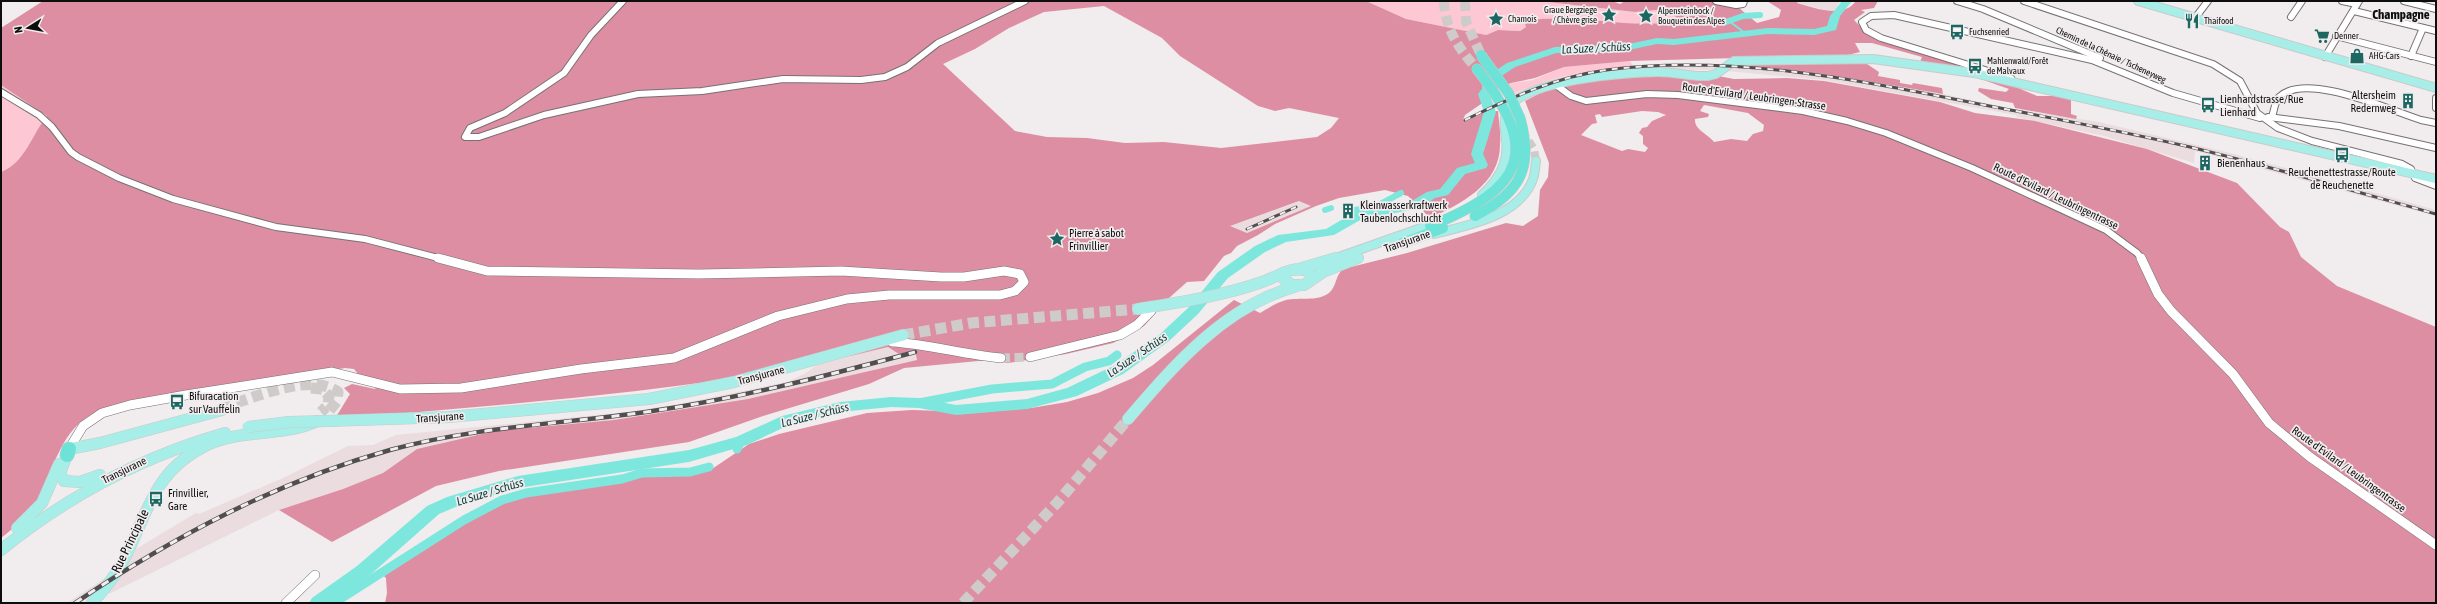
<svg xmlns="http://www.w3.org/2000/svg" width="2437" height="604" font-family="'Asap Condensed',sans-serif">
<rect width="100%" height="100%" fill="#f1eced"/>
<g fill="#eadcdf">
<polygon points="1798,1 1840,1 1834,12 1797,3"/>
<polygon points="1660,64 1719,66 1715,70 1642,69 1516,96 1514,93 1528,86 1577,73 1608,68"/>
<polygon points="1731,66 1776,68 1851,78 1943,94 2013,109 2099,122 2234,154 2365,190 2436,210 2436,216 2195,151 2194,163 2104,136 2017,117 2016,115 1824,80 1727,71"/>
<polygon points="1300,201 1312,206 1247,233 1229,226"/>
<polygon points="888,347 899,353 914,349 917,360 748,399 614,420 495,431 417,449 383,473 343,489 279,510 111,593 93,594 81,603 67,603 127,564 136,549 196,513 199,514 283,478 348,446 373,445 396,435 628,412 684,403 787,382 806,373 818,364"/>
</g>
<g fill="#fdc8d4">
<polygon points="1366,1 1539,1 1635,12 1656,10 1675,16 1680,21 1650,24 1524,21 1526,27 1520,31 1498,30 1486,35 1406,19"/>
<path d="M1630,61l3,5c-41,3 -82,11 -119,27l-6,-9 25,-4 31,-13z"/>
<path d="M1,85l46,31c-15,18 -22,47 -46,56z"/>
</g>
<g fill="#de8ea2" fill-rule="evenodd">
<path d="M43,1h1323l40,18 80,16 12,-5 22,1 6,-4 -2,-6c51,-9 104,9 155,0l-4,-5 -19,-6 -21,2 -96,-11h73l8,3 5,-3h82l32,7 18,15 22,-6 2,-7 -14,-9h31l-1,2c18,5 46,16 59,-2h22l-4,7 -13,2 4,2 -11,8 10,10 126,42 -70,-10 2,-5 -50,-14h-17l5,9 -12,3 -218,6 -66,6 -29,11 -24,5 -19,8 -11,13 -16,11 -2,5 3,1 20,-9 12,-1c1,11 3,22 2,34 0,39 -39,59 -70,73l-22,-22 -23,-6 -46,8 -23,8 -41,18 -17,11 -21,11 -6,7 -7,3 -20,25 -17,1 -18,16 -25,28 -31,17 -47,11 -58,9 -19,-3 -85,8 -35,16 -106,32 -74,26 -190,29 -63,15 -104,56 -53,-32 64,-21 40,-16 34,-24 78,-18 119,-11 134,-21 169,-39 -2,-10 -16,4 -11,-7c-172,43 -349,54 -526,70h-26l14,-23 -6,-6 8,-4 23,5 4,-8 -21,-7 -4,-5 -9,-1 -225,36c-46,11 -54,32 -72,72 -3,7 -4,17 -9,23 -10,16 -24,28 -38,39v-366c24,-9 31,-38 46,-56l-46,-31v-57zM1104,6l58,32 18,18 78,50 17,5 14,-3 50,10 -8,10 -14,9 -96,11 -57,-6 -39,1 -38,-5 -40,-1 -32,-6 -72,-67 32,-15 34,-21 35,-16zM1299,201l12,5 -64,27 -17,-7z"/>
<path d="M1864,62l15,10 -1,4 22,4v3l12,2 1,-2 29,5 1,6c-71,-12 -141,-25 -212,-28l5,-2z"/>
<path d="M1603,75h110l21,4 53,-1 37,3 116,21 35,11 60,8 112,28 90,34 43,44 9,5 12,25 36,29 99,41v276h-2051l2,-10 -1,-15 -3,-3 5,-4 89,-59 45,-16 122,-23 41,1 27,-5 37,-25 30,-10 88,-21 45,-3 62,2 57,-4 36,-6 31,-9 35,-15 20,-13 81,-65 26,13c8,-5 16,-10 26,-13 13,-3 31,2 43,-7 8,-7 6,-17 14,-24l64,-16 99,-30 17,3 15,-10 2,-26 8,-13 1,-14 -24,-62 31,-16zM1704,105l44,8 16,12 -1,6 -10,3 -6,7 -16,-2 -17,3c-6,-8 -20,-12 -19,-23l13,-2 1,-3 -9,-3zM1642,111l16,1 8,3 -14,6 -5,6 -5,1 -3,5 4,3v8l5,4 -3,4 -17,-3 -6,2 -41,-16 11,-11 5,-1 -2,-8 5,-1 2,3z"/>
<polygon points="1975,77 2002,81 2037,96 2071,96 2071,114 2077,116 2076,119 2015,108 2013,103 1991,99 1978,91 1979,88 2006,92 2009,89"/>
</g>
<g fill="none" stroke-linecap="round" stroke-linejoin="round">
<polyline stroke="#7ee7dd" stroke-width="2" points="1729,21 1745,33"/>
<g stroke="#7ee7dd" stroke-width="6">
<polyline points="1726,22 1743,16 1760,15"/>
<polyline points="1377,205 1399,208"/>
<polyline points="1325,210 1331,208"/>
<polyline points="1354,210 1369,208"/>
<polyline points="1358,216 1401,193"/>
</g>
<g stroke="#7ee7dd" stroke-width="9">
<polyline points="919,403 992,389 1052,384 1085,367 1109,361 1117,355"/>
<polyline points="737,449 741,441"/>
<polyline points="334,603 464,520 502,500 526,493 622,479 642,473 690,472 709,467"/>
</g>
<polygon fill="#7ee7dd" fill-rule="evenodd" points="1842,1 1852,1 1840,16 1836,30 1814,35 1768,34 1674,45 1657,44 1624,51 1556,53 1515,67 1494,81 1494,90 1490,95 1496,112 1483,154 1488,165 1486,168 1465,174 1448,195 1435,198 1417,209 1362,219 1334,235 1286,242 1265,252 1228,278 1198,314 1169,341 1123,374 1077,396 1027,409 956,415 919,408 891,407 840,412 791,424 747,445 689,462 518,488 458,506 439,514 369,576 331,603 309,603 312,598 357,566 427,506 447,497 518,476 689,450 736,437 782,416 840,402 891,397 919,398 956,405 1027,399 1067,388 1113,366 1159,335 1188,308 1218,272 1255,246 1278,235 1326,229 1353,213 1408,203 1427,192 1440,189 1457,168 1475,163 1471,154 1484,112 1478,94 1482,89 1482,82 1486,77 1507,63 1555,47 1624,45 1657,38 1674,39 1768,28 1814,29 1827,26 1830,16"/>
<polyline stroke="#cfcbcb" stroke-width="9" stroke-dasharray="9 4.5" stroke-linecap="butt" points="1001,358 1030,357"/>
<polyline stroke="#cfcbcb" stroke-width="8" stroke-dasharray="8 4" stroke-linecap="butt" points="1522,131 1534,149 1536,161"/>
<g stroke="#cfcbcb" stroke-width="11" stroke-dasharray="11 5.5" stroke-linecap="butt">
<polyline points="903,335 971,323 1138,309"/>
<polyline points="311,388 322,389 329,396 328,405 321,412"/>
<path d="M222,410l5,-4c29,-9 84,-34 111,-14l-1,9 -12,15"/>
<polyline points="963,603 1057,503 1128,419"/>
</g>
<g stroke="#cfcbcb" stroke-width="10" stroke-dasharray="10 5" stroke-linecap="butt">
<path d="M1444,1c1,28 15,48 33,68"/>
<polyline points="1465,1 1466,22 1481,55"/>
</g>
<g stroke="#767273" stroke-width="8">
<g id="minor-far1">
<polyline points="623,1 591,35 564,73 505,113 470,128 465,137 479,137 544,115 638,94 702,91 783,79 861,80 885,77 907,67 938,43 1025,1"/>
<polyline points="1716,1 1736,5 1743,4 1744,1"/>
<polyline points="1957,1 1983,9 2100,58"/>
<polyline points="2024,1 2213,64 2240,81 2257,113 2278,128 2312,141 2402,164 2411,169 2415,178 2436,186"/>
<polyline points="2342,1 2357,4"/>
<polyline points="2404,1 2436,9"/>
<polyline points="2354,11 2436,31"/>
<polyline points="2291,17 2302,1"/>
<polyline points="2195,18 2208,1"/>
<polyline points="2336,36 2436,62"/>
<polyline points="2411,56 2423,28"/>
<polyline points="2325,57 2359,1"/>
<polyline points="2011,78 1881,38 1866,30 1862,22 1871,16 1894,15 2092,60 2173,93 2260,118"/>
<polyline points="1556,85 1571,96 1586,101 1647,94 1678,95 1803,111 1847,121 1886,133 1972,168 2106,230 2137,253 2142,259"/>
<polyline points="1,92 39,115 52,127 71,152 78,157 119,178 173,199 276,227 365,239 442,259"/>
<polyline points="2436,98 2436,108"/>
<polyline points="2268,117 2339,126 2436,148"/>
<path d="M2272,117c2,-6 3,-16 7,-20 27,-26 110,13 142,23l15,3"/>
</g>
</g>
<g stroke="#767273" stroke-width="10">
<g id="minor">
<polyline points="2141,258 2158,294 2171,311 2233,374 2269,423 2310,457 2436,545"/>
<path d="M892,342c37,2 72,13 109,16"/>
<polyline points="1030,357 1120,335 1137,325 1151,311"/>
<polyline points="69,449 83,426 102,413 130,405 186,395 332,372 400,389 461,388 581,369 674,358 778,316 847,299 889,295 1000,295 1015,291 1024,282 1020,274 1004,271 964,277 941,277 841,271 699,274 487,271 438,258"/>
<polyline points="286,603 315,575"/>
</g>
</g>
<g stroke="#cacaca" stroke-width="10">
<g id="major-far1">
<polyline points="2138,1 2436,88"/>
<path d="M1482,195c17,-16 27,-33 24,-56 -1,-9 -3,-19 1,-28 13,-31 121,-39 152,-39 17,0 33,5 49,4l8,-2 18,-13 139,-2 101,14 462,106"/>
<path d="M1434,234c34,-9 85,-17 99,-55 2,-5 2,-12 3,-18"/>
<polyline points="1333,259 1438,222"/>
<polyline points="1355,259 1358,258"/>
</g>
</g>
<g stroke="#cacaca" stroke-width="12">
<g id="major">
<polyline points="1302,268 1336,258"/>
<polyline points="1285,273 1284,279 1292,285 1304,285 1323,272 1358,258"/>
<path d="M1138,309c42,-7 84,-13 124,-27 16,-5 28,-17 46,-11"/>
<path d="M1128,419c47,-55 97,-113 169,-133"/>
<polyline points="327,421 449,417 649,399 734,382 903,335"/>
<polyline points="69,449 100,443 222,410"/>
<polyline points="67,455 60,473 64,481 80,482 100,475"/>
<polyline points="17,528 42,503 59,464"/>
<path d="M1,550c68,-55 140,-93 224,-117"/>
<path d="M92,603c10,-11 20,-23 28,-36 27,-48 30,-94 85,-121 35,-18 77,-8 112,-25"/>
</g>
</g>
<g stroke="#cacaca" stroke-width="11">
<g id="highway-far1">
<path d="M1475,216c45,-23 59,-48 45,-98"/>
<path d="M1430,226c94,-38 112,-74 47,-157"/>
<polyline points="1403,243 1443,228"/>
</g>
</g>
<g stroke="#cacaca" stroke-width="15">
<polyline id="highway" points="67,455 69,449"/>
</g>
<use href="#minor-far1" stroke="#fff" stroke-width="6"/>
<use href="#minor" stroke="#fff" stroke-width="9"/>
<use href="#major-far1" stroke="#a7eee8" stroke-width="8"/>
<use href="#major" stroke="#a7eee8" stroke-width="11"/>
<use href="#highway-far1" stroke="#6de3d8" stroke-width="10"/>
<use href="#highway" stroke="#6de3d8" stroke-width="14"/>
<g stroke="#504e4e" stroke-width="3">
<g id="rail-far1">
<path d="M1465,120c45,-22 91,-43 141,-50 123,-16 247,9 368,33 72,14 144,27 216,44 82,20 164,44 246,67"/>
<polyline points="1247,229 1296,207"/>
</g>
</g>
<g stroke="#504e4e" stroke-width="4.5">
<path id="rail" d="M75,603c98,-66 201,-121 315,-153 84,-23 170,-26 256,-38 91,-13 180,-36 269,-60"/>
</g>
<use href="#rail-far1" stroke="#f1eced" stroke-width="2" stroke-dasharray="6" stroke-linecap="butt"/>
<use href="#rail" stroke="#f1eced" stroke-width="3" stroke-dasharray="8" stroke-linecap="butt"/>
<g stroke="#cacaca" stroke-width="12" stroke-linecap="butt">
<polyline id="major-bridge" points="248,427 289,422 327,421"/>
</g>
<g stroke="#cacaca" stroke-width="11" stroke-linecap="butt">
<polyline id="highway-bridge" points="1481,55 1509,94 1520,118"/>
</g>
<use href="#major-bridge" stroke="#a7eee8" stroke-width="11"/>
<use href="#highway-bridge" stroke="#6de3d8" stroke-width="10"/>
</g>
<defs>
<g id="sight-bare" transform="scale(1.2)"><path d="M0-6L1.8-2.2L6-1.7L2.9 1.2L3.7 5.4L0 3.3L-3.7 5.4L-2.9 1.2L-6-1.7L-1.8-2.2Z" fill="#1c6761" stroke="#f1eced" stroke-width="2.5" paint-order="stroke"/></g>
<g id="restaurant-bare" transform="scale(1.2)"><path d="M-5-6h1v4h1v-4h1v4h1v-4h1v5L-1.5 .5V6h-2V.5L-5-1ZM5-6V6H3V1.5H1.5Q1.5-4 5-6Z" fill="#1c6761" stroke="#f1eced" stroke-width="2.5" paint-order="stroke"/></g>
<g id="bus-bare" transform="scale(1.2)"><path d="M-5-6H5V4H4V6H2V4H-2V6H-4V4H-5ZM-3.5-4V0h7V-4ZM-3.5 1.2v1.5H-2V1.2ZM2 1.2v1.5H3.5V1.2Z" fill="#1c6761" stroke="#f1eced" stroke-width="2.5" paint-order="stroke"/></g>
<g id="supermarket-bare" transform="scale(1.2)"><path d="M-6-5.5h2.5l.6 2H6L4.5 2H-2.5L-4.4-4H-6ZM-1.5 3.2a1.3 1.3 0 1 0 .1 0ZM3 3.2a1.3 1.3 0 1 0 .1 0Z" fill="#1c6761" stroke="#f1eced" stroke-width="2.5" paint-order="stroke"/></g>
<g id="shop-bare" transform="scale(1.2)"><path d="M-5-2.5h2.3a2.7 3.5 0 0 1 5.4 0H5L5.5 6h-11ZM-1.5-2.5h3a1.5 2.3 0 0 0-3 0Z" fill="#1c6761" stroke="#f1eced" stroke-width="2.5" paint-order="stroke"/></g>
<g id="building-bare" transform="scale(1.2)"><path d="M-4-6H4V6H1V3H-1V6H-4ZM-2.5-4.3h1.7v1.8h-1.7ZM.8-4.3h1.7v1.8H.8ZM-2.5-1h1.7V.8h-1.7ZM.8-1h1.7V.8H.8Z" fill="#1c6761" stroke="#f1eced" stroke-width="2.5" paint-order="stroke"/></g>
</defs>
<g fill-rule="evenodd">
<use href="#sight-bare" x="1609" y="15"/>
<use href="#sight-bare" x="1646" y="16"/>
<use href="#sight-bare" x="1496" y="19"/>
<use href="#restaurant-bare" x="2192" y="21"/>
<use href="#bus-bare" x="1957" y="32"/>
<use href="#supermarket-bare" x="2322" y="36"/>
<use href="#shop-bare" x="2357" y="56"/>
<use href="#bus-bare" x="1975" y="66"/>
<use href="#building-bare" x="2408" y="101"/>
<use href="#bus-bare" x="2208" y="105"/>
<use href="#bus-bare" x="2342" y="155"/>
<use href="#building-bare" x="2205" y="163"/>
<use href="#building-bare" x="1348" y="211"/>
<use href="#sight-bare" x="1057" y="239"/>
<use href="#bus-bare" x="177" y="402"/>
<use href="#bus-bare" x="156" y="499"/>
</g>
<g text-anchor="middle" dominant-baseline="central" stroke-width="3.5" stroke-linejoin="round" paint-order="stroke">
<g font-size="9" fill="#0e0d0d" stroke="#f1eced" text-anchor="start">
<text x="1597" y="10" text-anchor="end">Graue Bergziege<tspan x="1597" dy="10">/ Chèvre grise</tspan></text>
<text x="1658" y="11">Alpensteinbock /<tspan x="1658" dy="10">Bouquetin des Alpes</tspan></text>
<text x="1508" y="19">Chamois</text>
<text x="2204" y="21">Thaifood</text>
<text x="1969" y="32">Fuchsenried</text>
<text x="2334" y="36">Denner</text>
<text x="2369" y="56">AHG-Cars</text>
<text x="1987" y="61">Mahlenwald/Forêt<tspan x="1987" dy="10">de Malvaux</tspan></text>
</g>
<g font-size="9" fill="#0e0d0d" stroke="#f1eced">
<text transform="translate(2111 55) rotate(25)">Chemin de la Chênaie / Tscheneyweg</text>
</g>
<g font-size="11" fill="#0e0d0d" stroke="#f1eced" text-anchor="start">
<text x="2396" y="95" text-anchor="end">Altersheim<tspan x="2396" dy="13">Redernweg</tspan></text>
<text x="2220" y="99">Lienhardstrasse/Rue<tspan x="2220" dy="13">Lienhard</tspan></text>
<text x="2217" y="163">Bienenhaus</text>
<text x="2342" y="172" text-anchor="middle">Reuchenettestrasse/Route<tspan x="2342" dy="13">de Reuchenette</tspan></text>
<text x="1360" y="205">Kleinwasserkraftwerk<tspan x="1360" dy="13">Taubenlochschlucht</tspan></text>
<text x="1069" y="233">Pierre à sabot<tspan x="1069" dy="13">Frinvillier</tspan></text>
<text x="189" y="396">Bifuracation<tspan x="189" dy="13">sur Vauffelin</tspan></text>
<text x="168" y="493">Frinvillier,<tspan x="168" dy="13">Gare</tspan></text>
</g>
<g font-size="11" fill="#0e0d0d" stroke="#f1eced">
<text transform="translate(1754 96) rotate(8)">Route d'Evilard / Leubringen-Strasse</text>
<text transform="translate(2056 196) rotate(26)">Route d'Evilard / Leubringentrasse</text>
<text transform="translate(1407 241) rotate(-19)">Transjurane</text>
<text transform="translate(761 375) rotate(-15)">Transjurane</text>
<text transform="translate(440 417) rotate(-4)">Transjurane</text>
<text transform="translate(2349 469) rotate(36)">Route d'Evilard / Leubringentrasse</text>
<text transform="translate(124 470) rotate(-26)">Transjurane</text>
</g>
<g font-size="12" font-style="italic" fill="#0c3e3a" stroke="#f1eced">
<text transform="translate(1596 48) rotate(-3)">La Suze / Schüss</text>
<text transform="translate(1137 355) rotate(-34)">La Suze / Schüss</text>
<text transform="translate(815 415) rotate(-14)">La Suze / Schüss</text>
<text transform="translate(490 492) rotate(-17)">La Suze / Schüss</text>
</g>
<g font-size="13" font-weight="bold" fill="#0e0d0d" stroke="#f1eced">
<text x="2401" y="14">Champagne</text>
</g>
<g font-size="13" fill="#0e0d0d" stroke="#f1eced">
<text transform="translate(130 541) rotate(-64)">Rue Principale</text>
</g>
</g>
<rect width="2437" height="604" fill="none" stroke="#0e0d0d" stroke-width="4"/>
<g transform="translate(28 28) rotate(259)" stroke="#f1eced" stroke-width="3" paint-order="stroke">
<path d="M0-3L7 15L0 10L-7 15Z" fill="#0e0d0d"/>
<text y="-6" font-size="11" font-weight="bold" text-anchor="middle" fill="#0e0d0d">N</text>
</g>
</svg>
